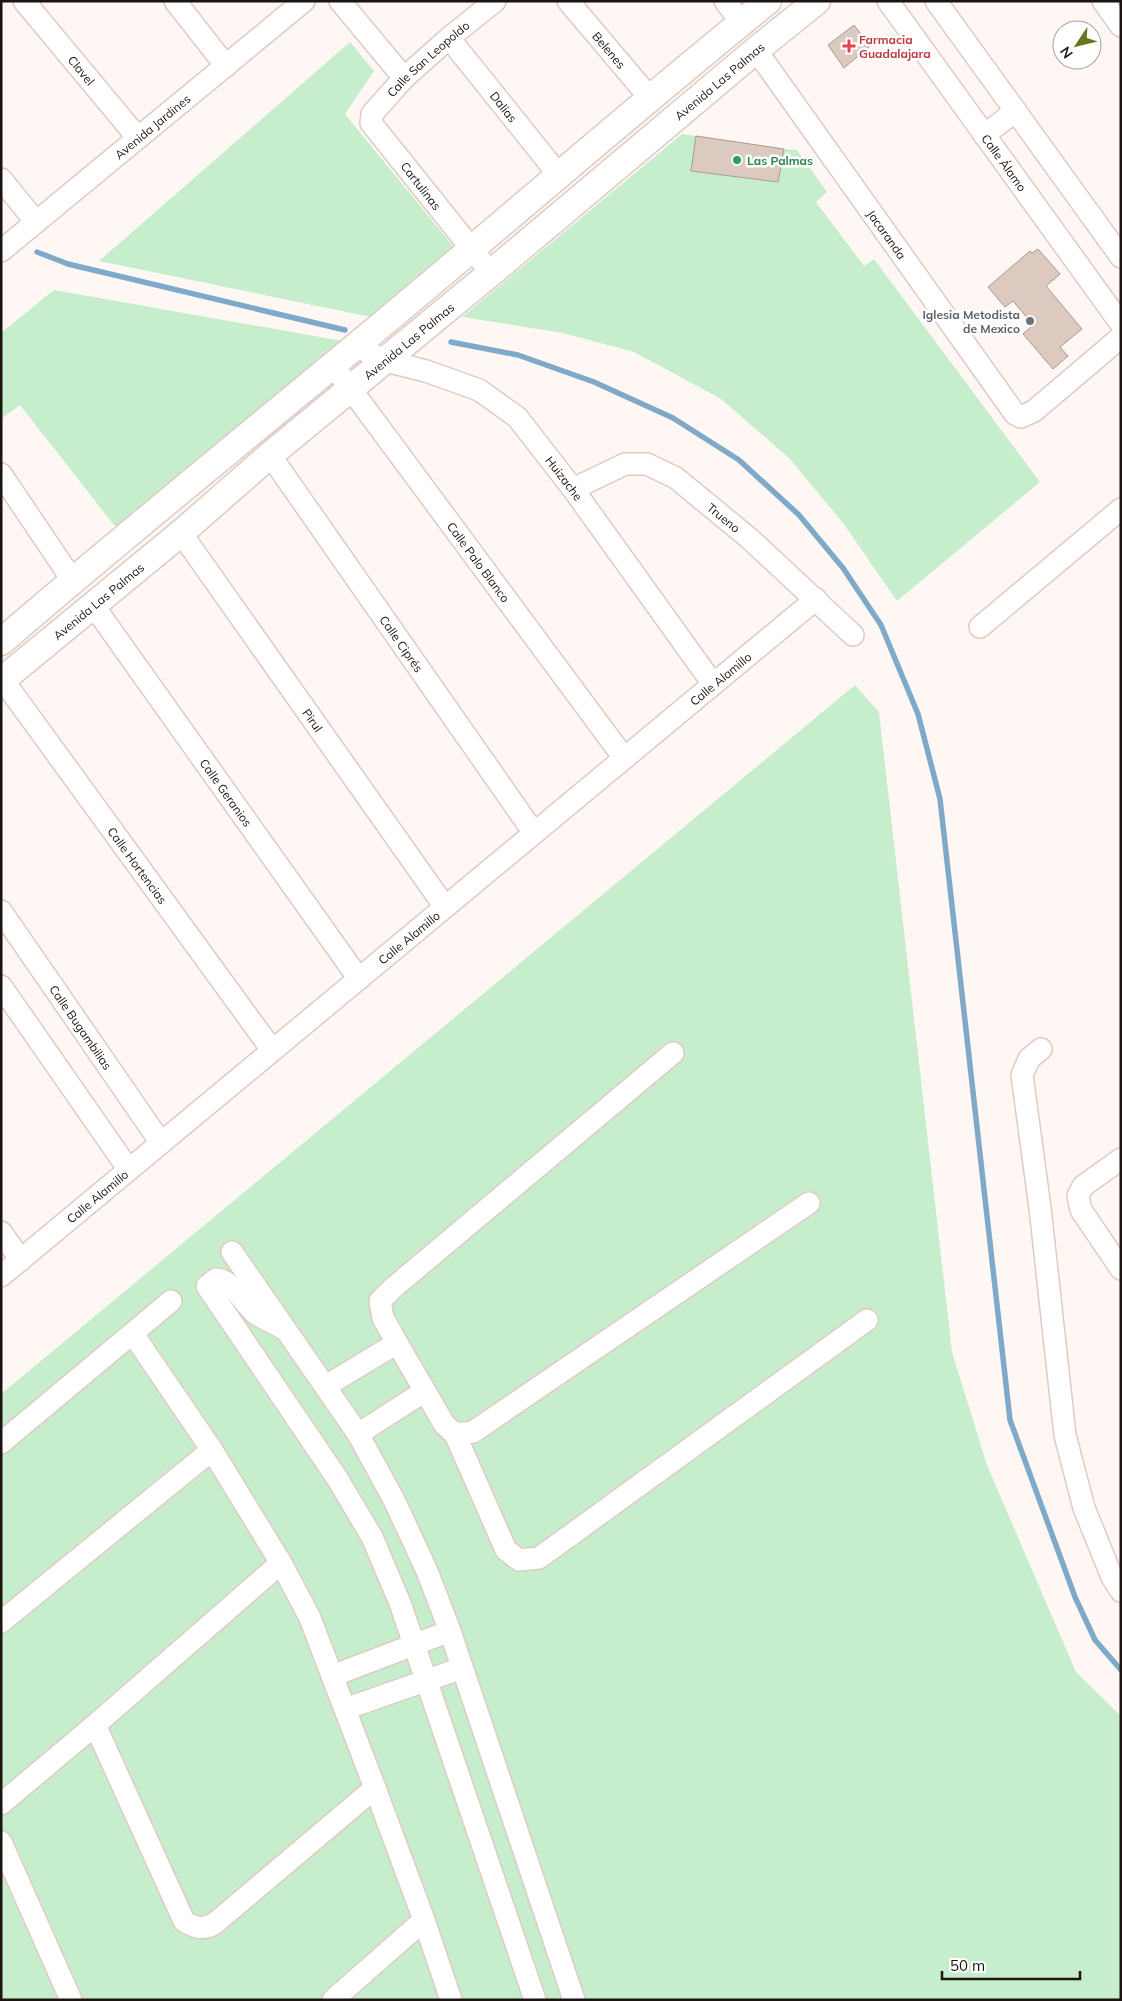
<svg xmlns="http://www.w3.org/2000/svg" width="1122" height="2001" font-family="Mulish,sans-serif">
<rect width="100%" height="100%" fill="#fff7f3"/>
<g fill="#c6eecd">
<polygon points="350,42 374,71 345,114 453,246 371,317 99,261"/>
<polygon points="682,134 696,136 692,171 778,182 784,149 797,150 827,192 816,202 864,266 874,259 1040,482 897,601 843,523 789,458 721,399 634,352 563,333 462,317"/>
<polygon points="54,290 343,341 117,529 20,405 1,419 1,333"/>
<polygon points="855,685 879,712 952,1352 987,1465 1076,1672 1121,1716 1121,2000 1,2000 1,1394"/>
</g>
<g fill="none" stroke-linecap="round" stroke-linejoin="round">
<g stroke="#7ea9c9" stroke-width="5.5">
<polyline points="37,252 68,264 345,330"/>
<polyline points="451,342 518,355 594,382 673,418 739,460 799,515 843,568 881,625 918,714 940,799 1010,1420 1075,1597 1095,1640 1121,1670"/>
</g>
</g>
<g fill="#dcc9c0" stroke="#ab9991">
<polygon points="854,25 870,46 844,68 828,45"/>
<polygon points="696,136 784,149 778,182 691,171"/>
<polygon points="1038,249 1060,274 1046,286 1082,329 1060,347 1068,356 1053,369 1023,334 1033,325 1013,301 1005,307 988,287 1030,251 1032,253"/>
</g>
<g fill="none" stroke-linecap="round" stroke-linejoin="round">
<g stroke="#dfcbc3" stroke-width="24">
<g id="minor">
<path id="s1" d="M24,1l114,137"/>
<polyline points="175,1 226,66"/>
<polyline points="340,1 404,78"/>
<path id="s2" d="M568,1l82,97"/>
<polyline points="725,1 742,23"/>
<path id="s3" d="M888,1l233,323"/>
<polyline points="936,1 1121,257"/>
<polyline points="1103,1 1121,26"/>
<path id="s4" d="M449,38l109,136"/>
<path id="s5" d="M756,50l259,364 6,3 13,-6 87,-74"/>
<polyline points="984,135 1016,111"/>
<polyline points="1,179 36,222"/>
<path id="s6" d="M1,251l303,-250"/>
<path id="s7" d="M491,273l-120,-150 1,-9 32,-36 45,-40 46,-37"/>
<path id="s8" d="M356,346l30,15 40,10 53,19 38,27 56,72 140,195"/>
<path id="s9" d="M333,365l291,393"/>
<path id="s10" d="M270,455l264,378"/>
<polyline points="1,474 73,581"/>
<path id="s11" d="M573,489l52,-25h22l29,14 74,61 103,96"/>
<path id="s12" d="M181,533l264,374"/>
<path id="s13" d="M93,605l266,374"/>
<polyline points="980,627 1121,509"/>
<path id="s14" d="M3,680l269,370"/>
<path id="s15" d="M1,911l160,232"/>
<polyline points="1,986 129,1170"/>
<polyline points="1041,1049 1029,1059 1022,1075 1040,1208 1065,1435 1084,1508 1112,1577 1121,1591"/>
<polyline points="1121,1159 1083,1186 1078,1196 1081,1210 1121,1269"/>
<polyline points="1,1232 21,1260"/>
<polyline points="232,1252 358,1434 394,1500 427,1571 450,1631 574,2000"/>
<path id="s16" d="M1,1276l815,-677"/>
<path d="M284,1329c-9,-5 -19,-10 -28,-15 -13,-10 -22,-34 -40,-35l-9,7 130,192 35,59 28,66 135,397"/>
<polyline points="133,1334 212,1450 281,1563 310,1618 375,1788 424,1920 451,2000"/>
<polyline points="397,1343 425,1391"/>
<polyline points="326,1386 397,1343 383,1318 380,1301 393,1288 673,1053"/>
<polyline points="358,1434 425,1391 444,1424 455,1434 473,1432 809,1203"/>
<polyline points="455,1434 506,1550 519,1560 539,1558 867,1320"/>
<polyline points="1,1443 171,1301"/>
<path d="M281,1563l-186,162 89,196c11,7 18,9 30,3l161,-136"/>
<polyline points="1,1622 212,1450"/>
<polyline points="332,1676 450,1631"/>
<polyline points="345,1709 462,1668"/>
<polyline points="1,1804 95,1725"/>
<polyline points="1,1842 71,2000"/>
<polyline points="333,2000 424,1920"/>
</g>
</g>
<g stroke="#dfcbc3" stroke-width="29">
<g id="tertiary">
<path d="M1,642c117,-101 237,-198 355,-296 138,-114 273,-233 412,-345"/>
<path id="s17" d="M1,681l180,-148 89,-78 221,-182 265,-223 61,-49"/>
</g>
</g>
<use href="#minor" stroke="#fff" stroke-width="21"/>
<use href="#tertiary" stroke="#fff" stroke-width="26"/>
</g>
<path fill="#e0444e" stroke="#fff" stroke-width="2" d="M846.5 38.5h5v5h5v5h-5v5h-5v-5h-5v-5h5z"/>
<circle fill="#2e9e5b" stroke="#fff" stroke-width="2" cx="737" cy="160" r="5"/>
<circle fill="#6b7280" stroke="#fff" stroke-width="2" cx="1030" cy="321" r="5"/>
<g text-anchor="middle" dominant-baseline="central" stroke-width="5" stroke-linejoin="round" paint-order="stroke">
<g font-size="12" font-weight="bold" fill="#be3a42" stroke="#fff" text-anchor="start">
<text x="859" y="39">Farmacia<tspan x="859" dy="14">Guadalajara</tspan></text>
</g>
<g font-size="12" fill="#1b1411" stroke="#fff">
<text stroke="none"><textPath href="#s2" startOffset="64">Belenes</textPath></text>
<text stroke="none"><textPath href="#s7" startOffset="280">Calle San Leopoldo</textPath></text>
<text stroke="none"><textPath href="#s1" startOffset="90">Clavel</textPath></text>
<text stroke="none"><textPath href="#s17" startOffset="936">Avenida Las Palmas</textPath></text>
<text stroke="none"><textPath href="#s4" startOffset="88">Dalias</textPath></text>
<text stroke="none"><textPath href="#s6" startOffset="196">Avenida Jardines</textPath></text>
<text stroke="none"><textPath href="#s3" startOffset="199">Calle Álamo</textPath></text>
<text transform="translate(421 186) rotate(52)">Cartulinas</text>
<text stroke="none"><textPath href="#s5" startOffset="226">Jacaranda</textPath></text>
<text stroke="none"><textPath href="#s17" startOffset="531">Avenida Las Palmas</textPath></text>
<text stroke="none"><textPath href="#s8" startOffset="255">Huizache</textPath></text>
<text stroke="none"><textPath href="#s11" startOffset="174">Trueno</textPath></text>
<text stroke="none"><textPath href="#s9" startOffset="245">Calle Palo Blanco</textPath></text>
<text stroke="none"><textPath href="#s17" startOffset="126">Avenida Las Palmas</textPath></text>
<text stroke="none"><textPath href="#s10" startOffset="230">Calle Ciprés</textPath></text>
<text stroke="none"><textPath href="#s16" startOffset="935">Calle Alamillo</textPath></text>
<text stroke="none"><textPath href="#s12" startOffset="229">Pirul</textPath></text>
<text stroke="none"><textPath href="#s13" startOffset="230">Calle Geranios</textPath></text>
<text stroke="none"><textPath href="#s14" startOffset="229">Calle Hortencias</textPath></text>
<text stroke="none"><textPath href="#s16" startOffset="530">Calle Alamillo</textPath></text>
<text stroke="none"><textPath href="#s15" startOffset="141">Calle Bugambilias</textPath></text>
<text stroke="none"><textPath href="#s16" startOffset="125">Calle Alamillo</textPath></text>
</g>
<g font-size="12" font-weight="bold" fill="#27864d" stroke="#fff" text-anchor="start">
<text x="747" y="160">Las Palmas</text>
</g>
<g font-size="12" font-weight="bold" fill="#5b616d" stroke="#fff" text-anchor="end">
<text x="1020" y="314">Iglesia Metodista<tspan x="1020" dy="14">de Mexico</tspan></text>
</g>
</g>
<rect width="1122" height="2001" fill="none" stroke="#1b1411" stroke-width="5"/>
<g transform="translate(1077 45) rotate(235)"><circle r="24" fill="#ffffff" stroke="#a4a1a0"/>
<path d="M0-4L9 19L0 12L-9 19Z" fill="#69741e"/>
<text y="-8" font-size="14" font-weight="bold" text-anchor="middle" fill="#1b1411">N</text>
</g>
<path d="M942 1971v8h138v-8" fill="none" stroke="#1b1411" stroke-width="2.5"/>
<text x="950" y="1971" font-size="15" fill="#1b1411" stroke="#ffffff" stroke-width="4" paint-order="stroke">50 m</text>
</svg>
